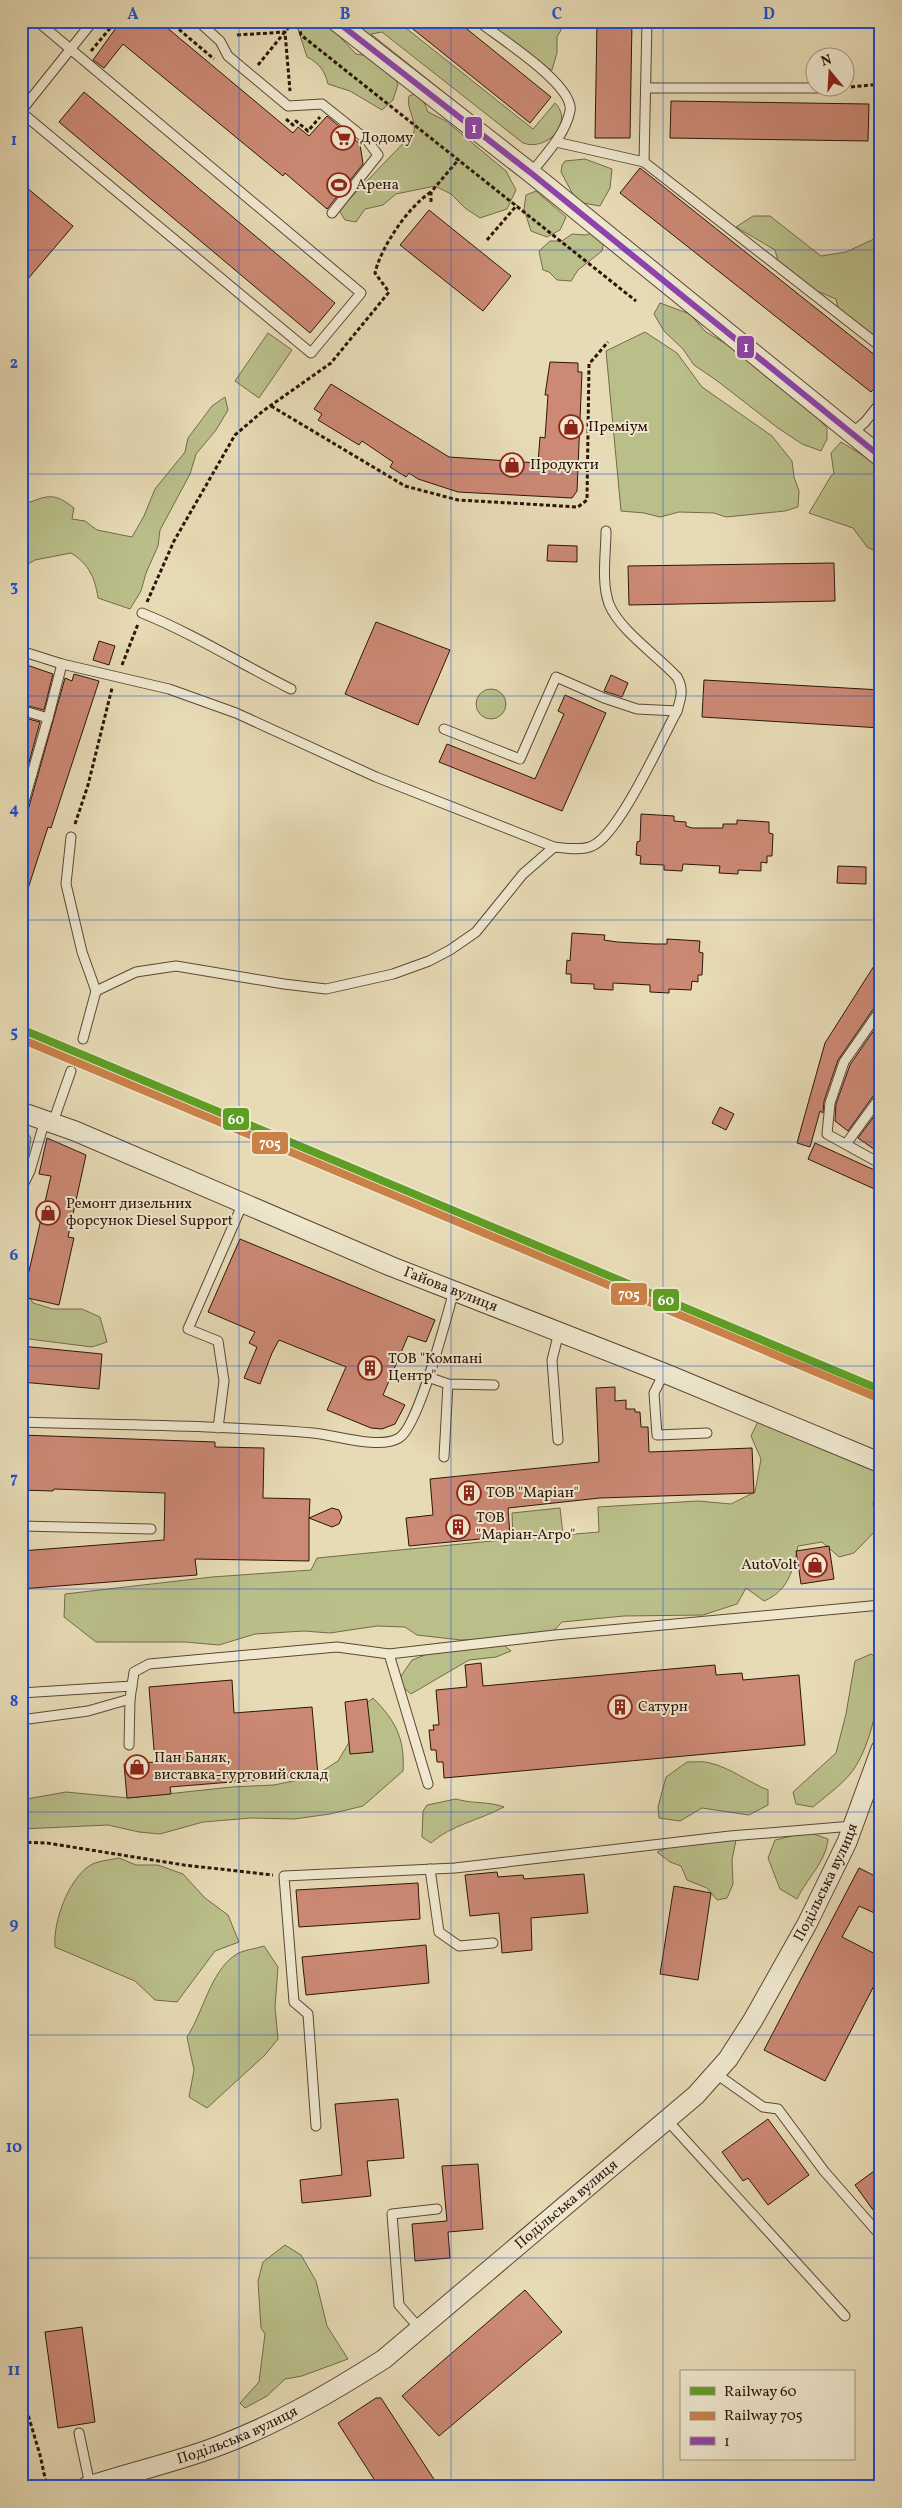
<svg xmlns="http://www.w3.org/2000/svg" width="902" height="2508" font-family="Vollkorn,serif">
<rect width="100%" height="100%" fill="#e7dbb5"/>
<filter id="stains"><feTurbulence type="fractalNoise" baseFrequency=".004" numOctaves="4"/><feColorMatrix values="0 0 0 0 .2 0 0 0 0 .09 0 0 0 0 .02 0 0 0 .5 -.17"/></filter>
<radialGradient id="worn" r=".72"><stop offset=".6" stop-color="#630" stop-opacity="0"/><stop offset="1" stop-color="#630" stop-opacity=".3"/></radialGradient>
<g fill="#babf8a" stroke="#746a4a">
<path d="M282,21h38l19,15 17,18 20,3 12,10 10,17 -5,16 -11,10 -32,-19 -22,-7c-3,-13 -9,-21 -21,-27l-9,-28z"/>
<path d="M343,21h54l136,108 22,-26c20,20 -9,49 -32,40l-141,-111 -11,2 155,124z"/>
<polygon points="476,21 566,21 557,37 557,53 552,70 542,66"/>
<path d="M420,92l8,20 18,9 60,50 10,19 -9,19 -27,9 -15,-10 -14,-14 -16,-8 -39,8 -13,11 -18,4 -9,13 -11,-2 -6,-10 75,-78c2,-14 -8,-23 -5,-36z"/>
<polygon points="585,159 612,169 610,188 600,206 577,202 561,172 562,165 565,161"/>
<polygon points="536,191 566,217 560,230 547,237 531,231 524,209 526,195"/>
<polygon points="753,216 770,216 821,256 846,252 874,239 881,239 881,338 841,321 836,299 812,289 780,268 775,250 736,227"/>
<polygon points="598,231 605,236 602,251 578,270 571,281 557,280 549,272 543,270 539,251 550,241 562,241 572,234 586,235"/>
<polygon points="660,303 690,314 706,332 733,348 808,407 827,428 827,439 821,451 802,444 778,428 716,380 694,365 683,349 664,331 654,314"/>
<polygon points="645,332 677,353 702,387 772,436 792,461 794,477 799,491 798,507 785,511 726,517 714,513 679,512 660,517 644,513 621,511 606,351"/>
<polygon points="268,333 292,350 259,398 235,381"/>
<path d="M225,397l3,13 -12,20 -20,24 -6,20 -30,56 -2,16 -12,27 -5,18 -11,18 -32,-11c-3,-20 -9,-34 -27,-45l-36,7 -14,8v-63c26,-8 30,-15 53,3l-2,11 13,2 12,9 35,7 12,-21 11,-27 30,-37 3,-14 24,-32z"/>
<polygon points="841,442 874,462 881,472 881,554 867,547 853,528 809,513 831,476 834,474 831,453"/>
<circle cx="491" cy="704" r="15"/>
<polygon points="21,1124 31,1138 28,1158 21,1171"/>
<polygon points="21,1281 33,1303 53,1309 82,1309 100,1317 107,1342 92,1347 21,1338"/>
<path d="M760,1417l121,51v22l-6,2 -2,12 6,23 -25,26 -15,4 -17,-15 -24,4c-5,25 -10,45 -34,55l-18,-13 -9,16 -34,11 -79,1 -62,6 -14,15 -87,3 -44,-5 -12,-8 -28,-1 -47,7 -26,-2 -49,3 -36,11 -34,-3h-89l-32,-25 1,-23 147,-17 99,-7 6,-12 196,-19 -1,-26 48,-5 3,27 36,-3 -1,-25 100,-6 33,3 24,-12 6,-33 -10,-23z"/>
<polygon points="498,1640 511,1651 496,1657 469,1660 411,1694 403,1687 401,1676 412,1660 446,1647"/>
<path d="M871,1654l10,7c0,30 -8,76 -24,103 -10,18 -29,30 -44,43l-17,-3 -3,-12 43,-39 10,-39 9,-53z"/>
<path d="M373,1698c23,23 32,41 30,73l-40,35 -33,8 -36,5 -43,-1 -48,4 -43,12 -21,-2 -31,-7 -87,4v-29l45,-8 63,6 103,-11 42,-2 39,-8 25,-16 16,-27 3,-23z"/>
<path d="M687,1762c7,0 16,-1 23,1 21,5 38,19 58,27v15l-19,10 -47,-7 -22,13 -21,-3 -1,-11 8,-30z"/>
<path d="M456,1799c16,5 32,2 48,8 -24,13 -53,18 -73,36l-9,-6 1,-26 4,-6z"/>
<path d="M808,1832l20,7c-2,23 -21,39 -31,60l-17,-10 -12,-31 7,-18z"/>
<polygon points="720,1838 736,1840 732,1860 733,1884 727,1898 717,1900 707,1888 687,1880 681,1866 670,1862 657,1852 679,1843"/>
<path d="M119,1858l17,7h22l25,9 22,24 23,17 11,27 -24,9 -38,51 -22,-2 -20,-19 -80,-34c-2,-26 13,-66 34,-81 7,-5 21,-6 30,-8z"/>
<path d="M264,1946l14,21 -3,40 3,32 -13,16 -58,53 -18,-11 5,-27 -7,-33c16,-24 23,-64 47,-81 7,-6 21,-7 30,-10z"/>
<polygon points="285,2245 301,2255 316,2281 327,2326 348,2359 302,2376 285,2379 267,2396 245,2408 240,2403 259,2382 265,2334 261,2328 258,2281 263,2262"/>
</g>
<g fill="#cc8974" stroke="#2d150a">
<polygon points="121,21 159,21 293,133 298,127 309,136 327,116 360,144 363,164 327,209 285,173 283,176 123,44 104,68 93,60"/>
<polygon points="403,21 457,21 551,97 530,123"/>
<polygon points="597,21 632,21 630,138 595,138"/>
<polygon points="84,92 335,303 310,333 59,122"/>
<polygon points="671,101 869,104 868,141 670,138"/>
<polygon points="640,168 881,360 881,380 871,392 620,193"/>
<polygon points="21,183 73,226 21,287"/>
<polygon points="429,210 511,276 483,311 400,245"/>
<polygon points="550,362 578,363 578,372 582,372 577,491 572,498 458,492 418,479 409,473 406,477 390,467 393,462 362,441 359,445 318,420 322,414 314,409 331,384 449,457 538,463 540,437 545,438 548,395 545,395"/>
<polygon points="548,545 577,546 577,562 547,561"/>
<polygon points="834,563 835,601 629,605 628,566"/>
<polygon points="376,622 450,650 418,725 345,694"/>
<polygon points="99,641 115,646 109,665 93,660"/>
<polygon points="21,663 53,674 44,710 21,704"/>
<polygon points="74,674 99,681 51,828 48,827 24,901 21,900 21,818 27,814 65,678 72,681"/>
<polygon points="611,675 628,683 622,697 604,691"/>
<polygon points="704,680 881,690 881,728 702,717"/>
<polygon points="565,695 606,713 562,811 439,762 447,744 535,779 564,714 558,711"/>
<polygon points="21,717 40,722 28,766 21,765"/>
<polygon points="641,814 674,816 674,821 686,822 686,826 692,828 723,828 723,824 737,824 737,820 769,822 769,833 773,834 772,856 767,856 767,863 761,862 761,871 738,870 738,874 719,873 720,866 683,864 682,871 664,870 664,865 640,864 641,856 636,855 637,842 640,841"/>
<polygon points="838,866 866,867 866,884 837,883"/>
<polygon points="572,933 605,935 604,940 617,942 654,944 667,944 667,939 700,941 699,952 703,953 702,975 698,975 698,982 692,981 691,990 669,989 669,993 650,992 650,985 613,983 613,990 594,989 594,984 571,983 571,974 566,974 567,960 570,961"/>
<polygon points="881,955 881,1003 876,1005 838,1060 824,1101 823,1113 820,1111 810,1147 797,1143 825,1043"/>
<polygon points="881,1020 881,1090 876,1092 848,1131 835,1121 836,1104 850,1065"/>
<polygon points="720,1107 734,1114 726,1130 712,1123"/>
<polygon points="881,1107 881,1154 858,1138"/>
<polygon points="47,1138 86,1155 68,1237 74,1238 59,1305 23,1297 51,1176 39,1174"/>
<polygon points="815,1143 881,1173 881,1192 808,1159"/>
<polygon points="240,1239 435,1320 426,1342 408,1336 383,1395 405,1405 395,1424 382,1429 371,1428 327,1410 346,1367 279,1340 272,1353 260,1384 244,1378 257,1347 249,1343 255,1332 208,1312"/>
<polygon points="21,1346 102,1354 99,1389 21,1382"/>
<polygon points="615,1387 615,1401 626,1400 626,1409 635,1409 635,1412 640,1412 641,1427 648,1427 649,1452 752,1448 754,1493 600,1498 508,1508 510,1536 409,1546 406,1518 433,1515 430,1479 599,1462 596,1388"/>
<polygon points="21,1435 215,1442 215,1447 264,1448 263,1498 310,1499 309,1518 332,1508 339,1510 342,1517 339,1524 332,1527 309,1518 309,1561 195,1559 197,1575 21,1589 21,1551 164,1540 165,1493 54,1489 53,1491 21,1490"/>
<polygon points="829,1546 834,1579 801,1584 796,1551"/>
<polygon points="481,1663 483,1686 715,1665 716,1675 742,1673 743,1680 799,1675 805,1745 444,1778 443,1762 437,1762 436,1750 431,1750 429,1730 434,1730 433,1725 439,1725 436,1690 467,1687 465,1665"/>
<polygon points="232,1680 234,1713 312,1707 318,1775 170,1787 171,1794 127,1798 124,1764 155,1762 149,1687"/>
<polygon points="367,1699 373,1752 350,1754 345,1702"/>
<polygon points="859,1868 881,1879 881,1916 859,1906 842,1937 881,1957 881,1972 825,2081 764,2050"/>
<polygon points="497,1872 498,1877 523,1875 524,1879 584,1874 588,1913 531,1918 532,1950 502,1953 499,1913 470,1916 465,1875"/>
<polygon points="418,1883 420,1919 299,1927 296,1890"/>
<polygon points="674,1886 711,1893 698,1980 660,1974"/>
<polygon points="426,1945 429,1983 306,1995 302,1957"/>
<polygon points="398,2099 404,2158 367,2161 371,2196 302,2203 300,2180 342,2175 335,2104"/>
<polygon points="768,2119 809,2175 768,2205 748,2178 743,2181 722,2152"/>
<polygon points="478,2164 483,2229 448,2232 450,2258 415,2261 412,2224 447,2221 442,2166"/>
<polygon points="881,2166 881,2221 855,2185"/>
<polygon points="525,2290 562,2332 439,2436 402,2396"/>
<polygon points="82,2327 95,2422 58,2428 45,2332"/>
<polygon points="376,2398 381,2398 439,2487 379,2487 338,2423"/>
</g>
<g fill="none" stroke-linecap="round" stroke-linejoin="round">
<g stroke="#5c4635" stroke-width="11">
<g id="lane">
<polyline points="198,21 220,41 228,56 288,106 322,104 367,140 378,155 332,213"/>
<path d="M478,21c20,16 97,64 92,90 -5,24 -24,43 -39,62"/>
<polyline points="646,88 839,88"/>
<polyline points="21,111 93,21"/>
<polyline points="21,112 311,353 361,293 37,21"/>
<polyline points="556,142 644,162 647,21"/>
<polyline points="644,162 881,347"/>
<polyline points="851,434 865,422 881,402"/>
<path d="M142,613c52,21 99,51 149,76"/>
<path d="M21,651l41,13 107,25 67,24 140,64 178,70c11,1 27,4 38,-1 27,-11 69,-106 85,-135 4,-13 7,-22 0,-34 -20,-22 -57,-46 -68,-73 -8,-22 -3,-51 -3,-73"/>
<polyline points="21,710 48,718 62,664"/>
<polyline points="444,729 520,759 556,677 604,698 637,709 677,711"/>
<polyline points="21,771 32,774"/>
<polyline points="21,812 48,718"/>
<polyline points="71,837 66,884 82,952 96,991 83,1039"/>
<polyline points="96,991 136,972 176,966 284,984 326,989 393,974 429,961 450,950 476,932 523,874 554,847"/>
<polyline points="881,1009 844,1062 830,1103 827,1134 881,1164"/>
<polyline points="53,1122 71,1071"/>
<polyline points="846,1144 881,1096"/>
<polyline points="21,1189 30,1171 45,1120"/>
<polyline points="664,1373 654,1393 657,1435 707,1433"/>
<polyline points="428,1377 448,1384 494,1385"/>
<path d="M21,1422c97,3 195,3 292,11 23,2 66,17 86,5 20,-12 47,-120 55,-147"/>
<polyline points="218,1428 224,1381 218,1341 188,1329 243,1203"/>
<polyline points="558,1440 552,1360 559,1332"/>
<polyline points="444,1457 448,1384"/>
<polyline points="21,1526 151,1529"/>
<polyline points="389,1654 428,1784"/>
<polyline points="21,1693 132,1686"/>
<polyline points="21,1720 88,1711 130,1699"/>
<polyline points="129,1745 130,1699 134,1672 149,1664 337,1647 389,1654 555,1635 881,1605"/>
<polyline points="430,1869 439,1932 459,1946 493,1943"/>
<polyline points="715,2073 763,2107 778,2109 824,2171 880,2235"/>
<polyline points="667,2120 845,2316"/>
<polyline points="316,2126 308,2014 294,2002 284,1876 455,1868 730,1836 853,1826"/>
<polyline points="420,2329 399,2305 392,2214 437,2209"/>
<polyline points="79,2433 90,2485"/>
</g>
</g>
<g stroke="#5c4635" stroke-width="21">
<g id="street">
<polyline points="336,21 531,173 881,457"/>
<path id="s1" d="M21,1112l54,19 315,135 274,107 217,90"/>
<path id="s2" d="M86,2487c44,-15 92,-25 135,-42 58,-22 111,-53 163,-86l312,-264 32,-36 25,-39 54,-96 40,-82 34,-93"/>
</g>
</g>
<g stroke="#2d150a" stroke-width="3" stroke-dasharray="4 2.5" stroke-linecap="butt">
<polyline points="169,21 214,59"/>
<polyline points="293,21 299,27 301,35 636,301"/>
<polyline points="460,21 466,26"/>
<polyline points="237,35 285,32 290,91"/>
<polyline points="91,51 116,21"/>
<polyline points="258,65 293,22"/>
<polyline points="851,87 881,84"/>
<polyline points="286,119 293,125 296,121 308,131 320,117"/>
<polyline points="431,202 431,192 459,159"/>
<polyline points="487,240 517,205"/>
<polyline points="271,406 405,486 458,500 578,507 587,500 589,364 608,342"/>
<path d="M147,602l27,-61 61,-106 28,-24 68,-48 58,-71 -14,-19c6,-26 33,-66 56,-81"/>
<polyline points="122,665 138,624"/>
<polyline points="75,824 88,785 112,688"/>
<polyline points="21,1842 47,1843 184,1865 273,1875"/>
<polyline points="21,2391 40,2455 47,2487"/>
</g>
<use href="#lane" stroke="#efe8cf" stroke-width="9"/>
<use href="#street" stroke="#efe8cf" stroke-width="19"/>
<g stroke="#efe8cf" stroke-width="10">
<polyline id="bus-1" points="336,21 531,173 881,457"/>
</g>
<use href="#bus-1" stroke="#8e44ad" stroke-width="6"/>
<g stroke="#efe8cf" stroke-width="11">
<polyline id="rail-1" points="21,1029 881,1390"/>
</g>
<g stroke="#efe8cf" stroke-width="11">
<polyline id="rail-2" points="21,1039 878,1398"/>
</g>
<use href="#rail-1" stroke="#5f9e25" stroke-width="8"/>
<use href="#rail-2" stroke="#ca8148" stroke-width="8"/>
</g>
<path fill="none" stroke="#1d4ed8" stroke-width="1" stroke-opacity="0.55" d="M239,21v2466M451,21v2466M663,21v2466M21,250h860M21,474h860M21,696h860M21,920h860M21,1142h860M21,1366h860M21,1589h860M21,1812h860M21,2035h860M21,2258h860"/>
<defs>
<g id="supermarket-ring" transform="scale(1.25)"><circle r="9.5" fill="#efe8cf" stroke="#8f2418" stroke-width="1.5"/><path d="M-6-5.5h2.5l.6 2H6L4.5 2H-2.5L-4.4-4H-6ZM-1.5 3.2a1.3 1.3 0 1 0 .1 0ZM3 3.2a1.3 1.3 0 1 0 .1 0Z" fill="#8f2418"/></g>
<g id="stadium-ring" transform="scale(1.25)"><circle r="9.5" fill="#efe8cf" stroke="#8f2418" stroke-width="1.5"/><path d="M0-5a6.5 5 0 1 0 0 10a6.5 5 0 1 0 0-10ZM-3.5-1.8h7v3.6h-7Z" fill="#8f2418"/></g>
<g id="shop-ring" transform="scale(1.25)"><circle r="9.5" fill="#efe8cf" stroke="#8f2418" stroke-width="1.5"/><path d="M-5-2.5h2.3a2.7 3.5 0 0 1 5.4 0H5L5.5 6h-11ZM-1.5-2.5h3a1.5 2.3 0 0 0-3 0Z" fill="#8f2418"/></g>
<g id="building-ring" transform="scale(1.25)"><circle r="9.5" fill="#efe8cf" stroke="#8f2418" stroke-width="1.5"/><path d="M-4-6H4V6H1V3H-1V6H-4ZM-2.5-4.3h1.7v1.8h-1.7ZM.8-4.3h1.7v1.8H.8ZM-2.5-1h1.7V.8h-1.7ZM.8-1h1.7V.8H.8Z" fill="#8f2418"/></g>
</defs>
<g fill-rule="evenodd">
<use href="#supermarket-ring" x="343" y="138"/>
<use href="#stadium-ring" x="339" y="185"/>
<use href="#shop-ring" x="571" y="427"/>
<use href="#shop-ring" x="512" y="465"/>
<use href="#shop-ring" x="48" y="1213"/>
<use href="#building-ring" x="370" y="1368"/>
<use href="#building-ring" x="469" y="1493"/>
<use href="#building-ring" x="458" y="1527"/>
<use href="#shop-ring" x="815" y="1565"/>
<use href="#building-ring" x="620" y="1707"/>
<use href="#shop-ring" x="137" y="1767"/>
</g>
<g text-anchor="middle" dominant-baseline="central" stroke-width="4" stroke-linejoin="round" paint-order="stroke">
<g font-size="15" fill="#2d150a" stroke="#efe8cf" text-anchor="start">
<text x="360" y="138">Додому</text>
<text x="356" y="185">Арена</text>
<text x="588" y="427">Преміум</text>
<text x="530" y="465">Продукти</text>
<text x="66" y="1204">Ремонт дизельних<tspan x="66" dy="17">форсунок Diesel Support</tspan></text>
<text x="388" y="1359">ТОВ "Компані<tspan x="388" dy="17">Центр"</tspan></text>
<text x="486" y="1493">ТОВ "Маріан"</text>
<text x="476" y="1518">ТОВ<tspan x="476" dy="17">"Маріан-Агро"</tspan></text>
<text x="798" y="1565" text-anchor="end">AutoVolt</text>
<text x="638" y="1707">Сатурн</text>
<text x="154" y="1758">Пан Баняк,<tspan x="154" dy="17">виставка-гуртовий склад</tspan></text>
</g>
<g font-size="15" fill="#2d150a" stroke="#efe8cf">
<text stroke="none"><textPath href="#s1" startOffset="465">Гайова вулиця</textPath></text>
<text stroke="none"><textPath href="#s2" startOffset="985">Подільська вулиця</textPath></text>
<text stroke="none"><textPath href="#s2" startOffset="565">Подільська вулиця</textPath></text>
<text stroke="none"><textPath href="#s2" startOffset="160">Подільська вулиця</textPath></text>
</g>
</g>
<g stroke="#efe8cf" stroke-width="2">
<rect x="464" y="116" width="19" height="24" rx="5" fill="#8e44ad"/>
<rect x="736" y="335" width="19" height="24" rx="5" fill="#8e44ad"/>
<rect x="222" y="1107" width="28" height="24" rx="5" fill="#5f9e25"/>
<rect x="251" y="1131" width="38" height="24" rx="5" fill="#ca8148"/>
<rect x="610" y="1282" width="38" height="24" rx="5" fill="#ca8148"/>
<rect x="652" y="1288" width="28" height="24" rx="5" fill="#5f9e25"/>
</g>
<g font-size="14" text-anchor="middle" font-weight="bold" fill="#fff">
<text x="474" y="133">1</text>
<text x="746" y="352">1</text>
<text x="236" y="1124">60</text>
<text x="270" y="1148">705</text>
<text x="629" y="1299">705</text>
<text x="666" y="1305">60</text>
</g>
<rect width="902" height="2508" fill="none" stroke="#e7dbb5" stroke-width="55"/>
<rect x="680" y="2370" width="175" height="90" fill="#efe8cf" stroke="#a19480"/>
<rect x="690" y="2387" width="25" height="8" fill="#5f9e25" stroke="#a19480"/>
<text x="724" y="2396" font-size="15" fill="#2d150a">Railway 60</text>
<rect x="690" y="2412" width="25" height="8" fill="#ca8148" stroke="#a19480"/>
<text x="724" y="2420" font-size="15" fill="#2d150a">Railway 705</text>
<rect x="690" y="2437" width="25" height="8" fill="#8e44ad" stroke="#a19480"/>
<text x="724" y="2446" font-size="15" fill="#2d150a">1</text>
<g transform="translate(830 72) rotate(342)"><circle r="24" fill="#efe8cf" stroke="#a19480"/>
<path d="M0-4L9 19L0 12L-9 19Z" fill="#8f2418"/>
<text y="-8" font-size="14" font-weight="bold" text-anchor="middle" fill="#2d150a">N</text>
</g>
<rect x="28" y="28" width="846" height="2452" fill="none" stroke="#1d4ed8" stroke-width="2"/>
<g font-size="16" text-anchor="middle" font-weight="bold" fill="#1d4ed8">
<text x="133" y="19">A</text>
<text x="345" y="19">B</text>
<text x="557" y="19">C</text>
<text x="769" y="19">D</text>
<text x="14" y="145">1</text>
<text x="14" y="368">2</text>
<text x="14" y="591">3</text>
<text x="14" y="814">4</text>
<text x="14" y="1037">5</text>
<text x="14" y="1260">6</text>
<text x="14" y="1483">7</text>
<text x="14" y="1706">8</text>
<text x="14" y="1929">9</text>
<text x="14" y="2152">10</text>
<text x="14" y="2375">11</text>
</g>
<rect width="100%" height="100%" filter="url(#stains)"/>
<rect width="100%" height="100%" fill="url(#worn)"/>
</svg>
